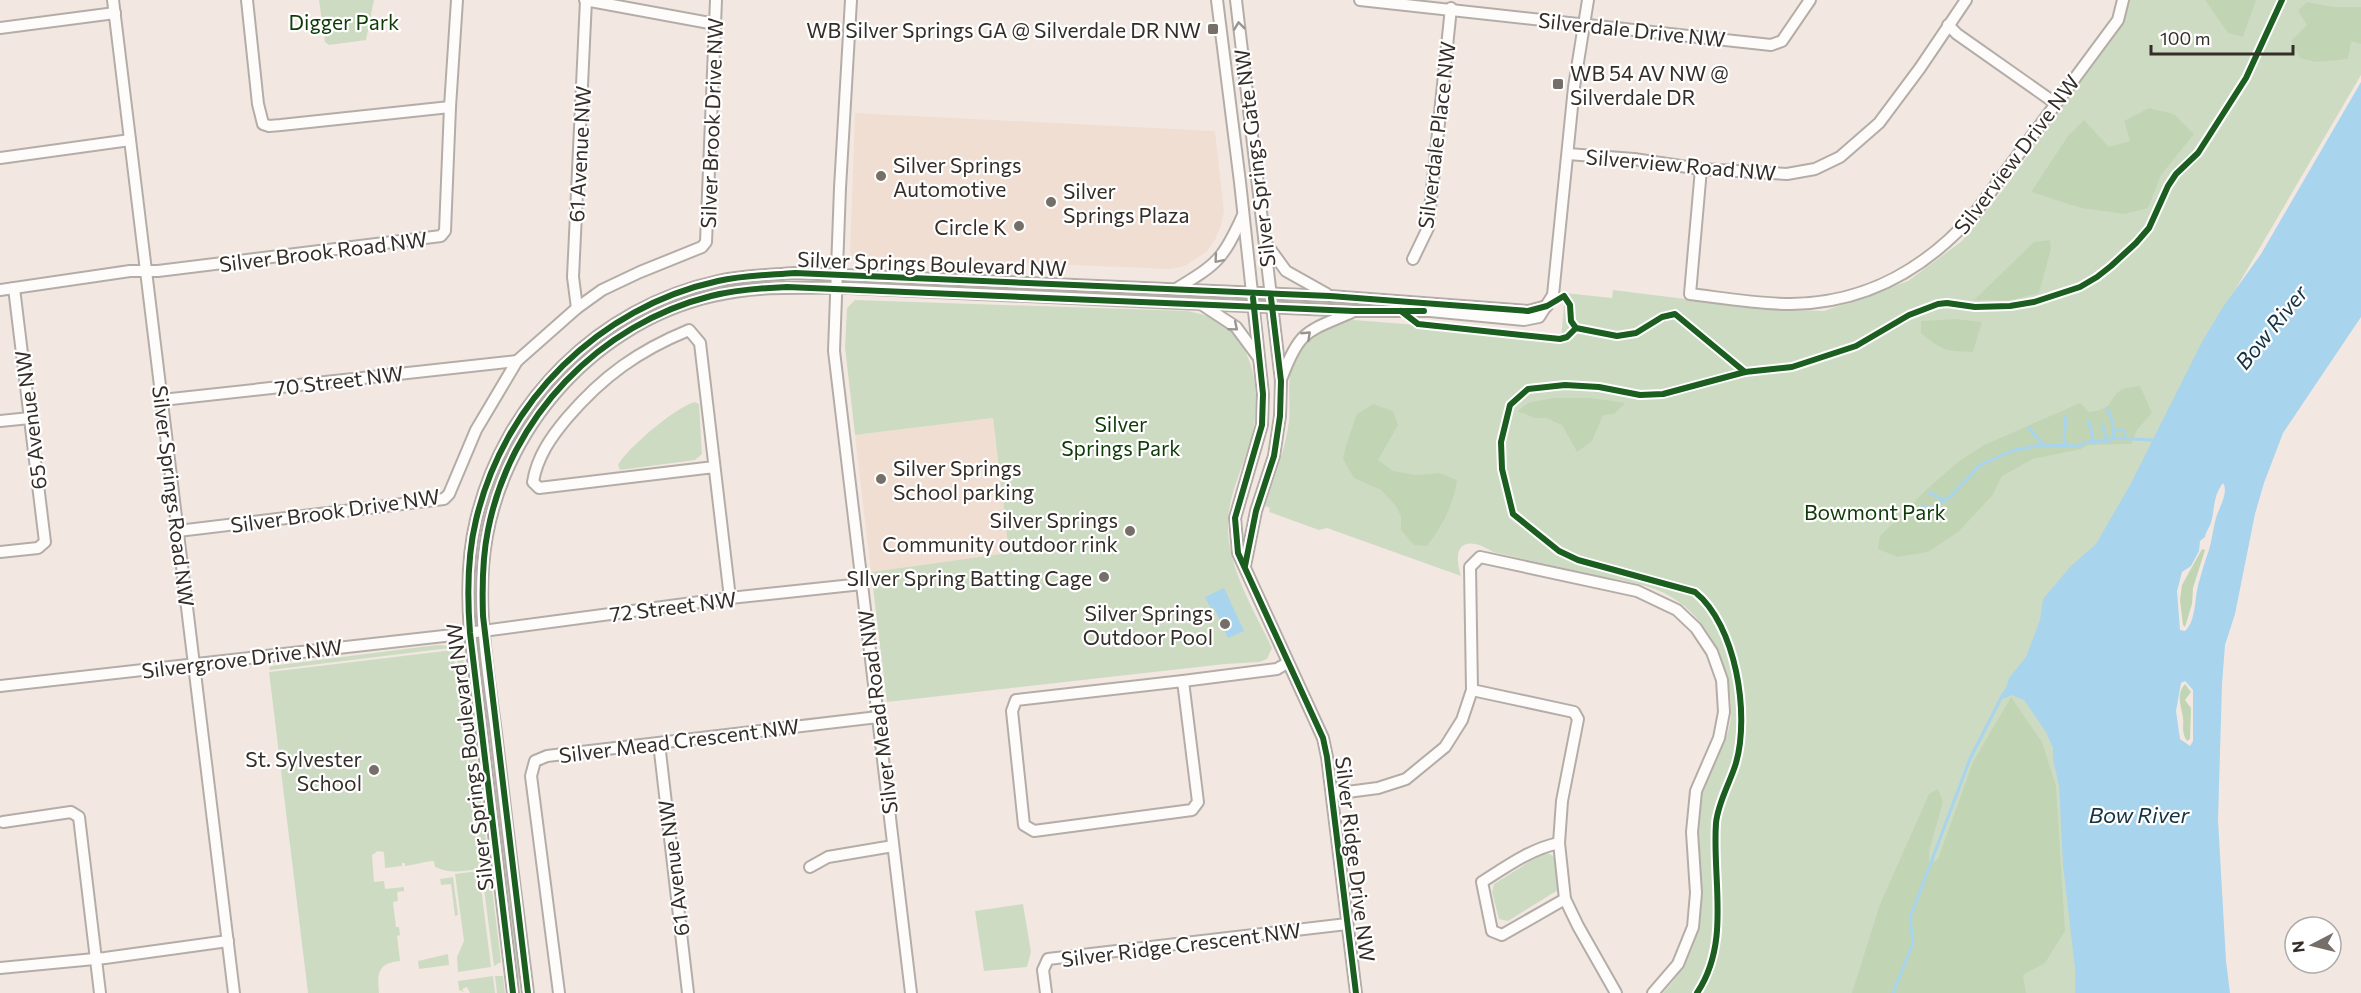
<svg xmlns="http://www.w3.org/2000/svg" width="2361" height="993" font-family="Commissioner,sans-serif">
<rect width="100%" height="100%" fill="#f2e8e1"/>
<g fill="#f1ded2">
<polygon points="855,113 1215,131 1224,211 1221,226 1214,242 1206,252 1185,266 1170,269 852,256 850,253"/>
<polygon points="993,418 1009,554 871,572 855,435"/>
</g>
<g fill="#cedbc3">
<polygon points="319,0 374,0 366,40 329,45 325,42"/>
<path d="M2130,0h231v75l-161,275 -107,643h-430c56,-62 31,-102 36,-175 0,-6 0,-13 1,-18 6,-30 29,-54 31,-85 2,-45 -20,-93 -58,-117 -22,-14 -49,-17 -74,-22 -35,-8 -70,-16 -106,-24 -27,-17 -42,-8 -32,24l-134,-48 -8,2 -50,-18 1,-4 -5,-2c9,-28 20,-55 24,-85 2,-16 -2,-34 2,-51 6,-29 34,-47 63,-50l101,8 106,13 4,-48 47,5 1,-8 153,19 58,2 84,-30 54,-40 47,-59 114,-160z"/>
<polygon points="1037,288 1099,289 1100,294 1043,293"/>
<path d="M680,295l2,5 -35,17 -74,52 -77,118 -5,-2c19,-66 77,-127 135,-164 16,-10 36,-17 54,-26z"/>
<path d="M855,300l333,11c12,3 24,5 34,12 35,26 40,78 29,117 -8,28 -23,55 -23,84 -1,43 26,86 44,124l-5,11 -8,3 -34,2 -338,38 -16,-130 138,-19 -16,-135 -138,17 -10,-88 2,-39z"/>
<path d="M695,402l4,2 3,50 -7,6 -75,10 -2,-5c9,-17 59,-59 77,-63z"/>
<polygon points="437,645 451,646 450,648 270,670 269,668 271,666"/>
<polygon points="456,648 461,653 465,665 489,867 481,868"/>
<path d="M453,650l27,219c-17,2 -30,5 -45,-2l-1,-6c-9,0 -19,4 -29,5v-3h-3v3l-17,2 -1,-16 -6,-1 -6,4 2,27 10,-1 1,8 19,-2v4l-7,1 1,9 -5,1 3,25h3l1,8 -3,1 3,25c-22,2 -23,12 -21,32h-71l-39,-321z"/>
<polygon points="498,794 522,978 517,979 493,795"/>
<polygon points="1543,853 1550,854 1555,858 1558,890 1508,921 1499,919 1492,892 1494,884"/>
<polygon points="479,871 491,967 458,972 457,957 464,941 455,874"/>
<polygon points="490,872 501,962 494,966 482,873"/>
<polygon points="453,877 458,915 455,916 451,884 441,885 440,879"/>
<polygon points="1023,904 1031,952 1027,967 984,971 975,911"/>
<polygon points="448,954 449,965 419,969 418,961"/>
<polygon points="493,976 495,993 470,993 467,987 462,989 464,992 459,990 458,981"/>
<polygon points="495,976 503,976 505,993 497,993"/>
</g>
<g fill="#c1d5b5">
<polygon points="2205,0 2256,0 2243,37 2228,33"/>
<polygon points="2307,2 2333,7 2361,7 2361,44 2351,41 2348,59 2316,62 2300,58 2291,41 2307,25 2298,11"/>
<polygon points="2149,108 2174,114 2194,134 2161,175 2148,208 2125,214 2081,208 2031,192 2068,136 2084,120 2109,147 2130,141 2124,121"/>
<polygon points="2050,240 2051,249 2039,293 2008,301 1974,300 2034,242"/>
<path d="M1955,319l27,3 -9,30c-27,-1 -31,-1 -52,-19v-12z"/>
<path d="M2140,386l12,27 -15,17 -6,14 -43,1 -7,4 -48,10 -31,17 -10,20 -34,36 -30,20 -30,5 -20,-8 2,-13 46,-46 32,-28 26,-17 96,-42 9,9c29,-3 17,-16 36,-24 4,-1 10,-1 15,-2z"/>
<polygon points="1553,398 1591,398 1625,403 1614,414 1603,415 1592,441 1577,452 1562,425 1546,418 1535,418 1517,411 1528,403"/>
<path d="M1373,404l20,7 5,14 -20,35 15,11 23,4 24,-2 17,7c-4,26 -14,45 -30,66l-13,-1 -13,-15v-13l-5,-11 -15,-16 -27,-12 -11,-19 3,-14 11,-31z"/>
<polygon points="2202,549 2205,550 2193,588 2192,604 2185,627 2183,625 2180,600 2182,585"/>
<path d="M2185,684l6,8 -6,8 6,8 -1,31 -3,2c-6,-9 -3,-14 -4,-24 -2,-12 -7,-23 2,-33z"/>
<polygon points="2011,697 2042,742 2056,786 2065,931 2045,963 2023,975 2026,993 1852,993 1880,904 1929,794 1938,789 1943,802 1929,851 1929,865 1938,859 1973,762"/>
</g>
<g fill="#a8d4ed" fill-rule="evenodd">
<path d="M2361,82v235l-78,116 -19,50 -9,31 -20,100 -10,31 -3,40 -4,135 8,141 4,32h-155v-25l-12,-104 -4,-78 -6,-27v-11l-7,-16 -22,-32 -12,-5 -9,4 -3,-3 6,-8 3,-10 17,-21 14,-37 3,-21 28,-33 25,-22 34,-59 73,-145 20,-33 38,-53zM2223,483c6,9 -4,25 -7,35 -3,10 -4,22 -7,32 -4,11 -7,21 -10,32 -5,15 -2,38 -14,49l-5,-1 -3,-39 5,-19 9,-6 8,-15 1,-10 5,-4c1,-6 4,-9 6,-14 4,-15 2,-27 12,-40zM2185,681l8,9v51l-3,5 -10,-7 -4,-28 5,-28z"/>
<polygon points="1224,588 1244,631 1228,638 1214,608 1211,609 1205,597"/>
</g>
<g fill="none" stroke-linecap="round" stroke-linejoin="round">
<g stroke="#a8d4ed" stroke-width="3">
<polyline points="2107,409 2112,420 2114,438"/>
<polyline points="2066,416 2064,440 2067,446"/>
<polyline points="2089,421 2094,443"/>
<polyline points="2102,424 2107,441"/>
<polyline points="2029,428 2043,445"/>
<polyline points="2114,431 2122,430 2125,432 2124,438"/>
<polyline points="1928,492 1944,500"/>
<polyline points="1922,506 1931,509"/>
<polyline points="1918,517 1950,497 1980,465 2014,450 2043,445 2079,446 2086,442 2107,441 2114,438 2152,440"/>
<polyline points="1893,993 1913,943 1910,918 1970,759 2001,698"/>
</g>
<g stroke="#b4ada7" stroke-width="14">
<g id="minor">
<polyline points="113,0 234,993"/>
<polyline points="247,0 258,104 263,124 269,126 281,125 450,107"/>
<polyline points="585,0 715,24"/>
<polyline points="851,0 840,188 834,351 911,993"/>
<polyline points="1217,0 1240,182 1263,394 1262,425 1235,518 1238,553 1323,738 1327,757 1356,993"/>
<polyline points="1236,0 1281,381 1280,416 1274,456 1256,511 1245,566"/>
<polyline points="1360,0 1771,45 1782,41 1810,0"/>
<polyline points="1948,25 1957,34 2055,103"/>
<polyline points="0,28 115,13"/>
<polyline points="1568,154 1634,159 1701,169 1787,174 1815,169 1840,157 1879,123 1920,68 1966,0"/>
<polyline points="0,158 130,140"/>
<path d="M1701,169l-11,125c33,4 67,10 101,10 76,-1 135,-35 184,-91l143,-193 5,-20"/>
<polyline points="1265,242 1286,271 1327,294"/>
<polyline points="1413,259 1428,228 1451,8"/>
<path d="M1176,289c41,-25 47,-29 67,-74"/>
<polyline points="0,290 130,271 158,271 441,236 445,231 450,107 457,0"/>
<polyline points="1201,304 1236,327 1259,358"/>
<polyline points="577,308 573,277 586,0"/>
<path d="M1282,377c18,-48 25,-45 70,-65"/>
<polyline points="162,400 517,361"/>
<polyline points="0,421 30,418"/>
<path d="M714,467l-175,21 -6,-6c4,-25 18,-45 34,-64 36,-42 71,-67 122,-88l11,13 30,255"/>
<polyline points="178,531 444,499 449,494 476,430 517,361 577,308 602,290 640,272 702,247 706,242 716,0"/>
<polyline points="0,552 38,548 45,542 14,288"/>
<polygon points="1183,681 1198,802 1192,810 1034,831 1024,825 1012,711 1016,700"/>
<polyline points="1183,681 1277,669 1287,663"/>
<polyline points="0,686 453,635 730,598 862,584"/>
<polyline points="1472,690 1574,712 1578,719 1562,801 1559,843 1565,899 1578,926 1616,993"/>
<polyline points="659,743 688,993"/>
<polyline points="1332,794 1378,788 1406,779 1445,747 1462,720 1472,690 1470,567 1480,557 1637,591 1677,610 1696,628 1712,652 1722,680 1724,712 1719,738 1696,791 1692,832 1696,893 1693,927 1678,964 1653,993"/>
<polyline points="3,822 71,812 79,817 100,993"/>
<path d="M1559,843c-29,6 -53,24 -77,39l10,49 10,4 63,-36"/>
<polyline points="810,867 828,857 893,846"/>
<polyline points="0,968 105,958 228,941"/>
<path d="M513,993l-43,-360c-3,-38 -3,-76 6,-113 28,-119 123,-213 242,-239 25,-6 51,-6 77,-8l535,23 198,15 19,-5"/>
<path d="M528,993c-11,-87 -22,-173 -32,-260 -7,-54 -17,-111 -13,-166 9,-127 104,-242 230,-271 45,-11 91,-8 137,-8l504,23h76l94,9 15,-3 14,-22 21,-208 14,-87"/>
<polyline points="559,993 531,776 535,761 547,756 878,717"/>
<polyline points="1046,993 1043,970 1048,959 1347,924"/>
</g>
</g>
<use href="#minor" stroke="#fdfcfa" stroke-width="10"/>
<g stroke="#fff" stroke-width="10">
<g id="cycleway">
<polyline points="1253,298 1263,394 1262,425 1235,518 1238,553 1323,738 1327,757 1356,993"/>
<polyline points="1401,311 1418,324 1560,339 1567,337 1576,328"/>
<polyline points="1245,566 1256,511 1274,456 1280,416 1281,381 1271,298"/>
<path d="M513,993l-43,-360c-3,-38 -3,-76 6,-113 28,-119 123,-213 242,-239 25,-6 51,-6 77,-8l535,23 198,15 19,-5 17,-10 6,9 1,16 5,7 41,8 19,-3 26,-16 13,-3 70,58"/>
<path d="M528,993l-45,-377c-1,-29 -1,-57 5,-86 22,-113 111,-206 223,-234 24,-6 51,-8 76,-9l567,24h70"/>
<path d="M1697,993c34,-51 15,-112 19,-170 2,-21 14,-40 20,-60 14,-49 0,-138 -41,-171l-117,-32 -19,-9 -46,-37 -11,-45 -1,-27 9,-37 18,-16 37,-4 34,2 41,8 23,-1 82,-22 47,-5 64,-21 53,-31 29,-11 9,-1 28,4 35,-1 24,-4 46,-15 17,-10 14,-11 25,-23 13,-15 19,-42 8,-12 22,-21 48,-75 36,-78"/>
</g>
</g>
<use href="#cycleway" stroke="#1b5e20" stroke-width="6"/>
</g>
<defs><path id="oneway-chevron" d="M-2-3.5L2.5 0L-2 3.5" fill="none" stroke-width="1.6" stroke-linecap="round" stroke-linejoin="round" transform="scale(1.5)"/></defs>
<g stroke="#989491">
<use href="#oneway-chevron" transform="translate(1239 26) rotate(-97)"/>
<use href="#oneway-chevron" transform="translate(1218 259) rotate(131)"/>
<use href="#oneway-chevron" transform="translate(1234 327) rotate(40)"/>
<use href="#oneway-chevron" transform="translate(1307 335) rotate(-43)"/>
</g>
<g fill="#766e69" stroke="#fff" stroke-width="2">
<rect x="1207" y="23" width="12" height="12" rx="3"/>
<rect x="1552" y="78" width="12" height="12" rx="3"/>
<circle cx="881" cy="176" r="6"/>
<circle cx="1051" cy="202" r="6"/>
<circle cx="1019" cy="226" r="6"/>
<circle cx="881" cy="479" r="6"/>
<circle cx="1130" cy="531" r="6"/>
<circle cx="1104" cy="577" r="6"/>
<circle cx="1225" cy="624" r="6"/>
<circle cx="374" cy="770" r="6"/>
</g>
<g text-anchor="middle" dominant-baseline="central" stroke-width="4.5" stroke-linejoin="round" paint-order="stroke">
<g font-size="21" fill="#0e3b06" stroke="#fff">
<text x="344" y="21">Digger Park</text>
<text x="1121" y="423">Silver<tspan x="1121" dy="24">Springs Park</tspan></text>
<text x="1875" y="511">Bowmont Park</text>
</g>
<g font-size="21" fill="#342d28" stroke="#fff" text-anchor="end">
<text x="1201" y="29">WB Silver Springs GA @ Silverdale DR NW</text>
<text x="1570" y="72" text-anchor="start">WB 54 AV NW @<tspan x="1570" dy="24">Silverdale DR</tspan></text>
<text x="893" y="164" text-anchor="start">Silver Springs<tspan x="893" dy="24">Automotive</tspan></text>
<text x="1063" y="190" text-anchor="start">Silver<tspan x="1063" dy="24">Springs Plaza</tspan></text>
<text x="1007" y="226">Circle K</text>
<text x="893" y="467" text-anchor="start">Silver Springs<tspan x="893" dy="24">School parking</tspan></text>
<text x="1118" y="519">Silver Springs<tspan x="1118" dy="24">Community outdoor rink</tspan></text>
<text x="1092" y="577">SIlver Spring Batting Cage</text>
<text x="1213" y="612">Silver Springs<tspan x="1213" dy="24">Outdoor Pool</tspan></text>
<text x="362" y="758">St. Sylvester<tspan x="362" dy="24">School</tspan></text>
</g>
<g font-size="21" fill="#342d28" stroke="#fff">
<text transform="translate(1632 29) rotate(6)">Silverdale Drive NW</text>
<text transform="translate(711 123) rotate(-88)">Silver Brook Drive NW</text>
<text transform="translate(1436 135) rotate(-83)">Silverdale Place NW</text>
<text transform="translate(579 154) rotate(-87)">61 Avenue NW</text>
<text transform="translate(2016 154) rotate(-53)">Silverview Drive NW</text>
<text transform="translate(1254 158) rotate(-97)">Silver Springs Gate NW</text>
<text transform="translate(1681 164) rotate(5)">Silverview Road NW</text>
<text transform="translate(323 251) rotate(-7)">Silver Brook Road NW</text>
<text transform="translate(932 263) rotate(2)">Silver Springs Boulevard NW</text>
<text transform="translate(339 380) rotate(-7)">70 Street NW</text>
<text transform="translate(30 420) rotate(-97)">65 Avenue NW</text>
<text transform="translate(174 496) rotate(83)">Silver Springs Road NW</text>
<text transform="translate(335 510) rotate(-8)">Silver Brook Drive NW</text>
<text transform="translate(673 606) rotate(-7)">72 Street NW</text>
<text transform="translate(242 658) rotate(-7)">Silvergrove Drive NW</text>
<text transform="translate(877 712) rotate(-97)">Silver Mead Road NW</text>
<text transform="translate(679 740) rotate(-7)">Silver Mead Crescent NW</text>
<text transform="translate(469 757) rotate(-97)">Silver Springs Boulevard NW</text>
<text transform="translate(1356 859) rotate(83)">Silver Ridge Drive NW</text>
<text transform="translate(673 868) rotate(-97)">61 Avenue NW</text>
<text transform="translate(1181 944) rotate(-7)">Silver Ridge Crescent NW</text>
</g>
<g font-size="22" font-style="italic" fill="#143343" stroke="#fff">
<text transform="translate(2271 327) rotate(-51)">Bow River</text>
<text x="2139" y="814">Bow River</text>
</g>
</g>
<g transform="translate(2313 945) rotate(263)"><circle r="28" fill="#ffffff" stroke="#aeaba9" stroke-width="1.5"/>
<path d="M0-4.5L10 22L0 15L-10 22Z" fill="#766e69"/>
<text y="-9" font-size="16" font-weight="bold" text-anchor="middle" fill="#342d28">N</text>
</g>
<path d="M2151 45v9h142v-9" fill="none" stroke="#342d28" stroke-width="3"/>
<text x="2160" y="45" font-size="18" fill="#342d28" stroke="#ffffff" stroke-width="4.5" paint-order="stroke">100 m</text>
</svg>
